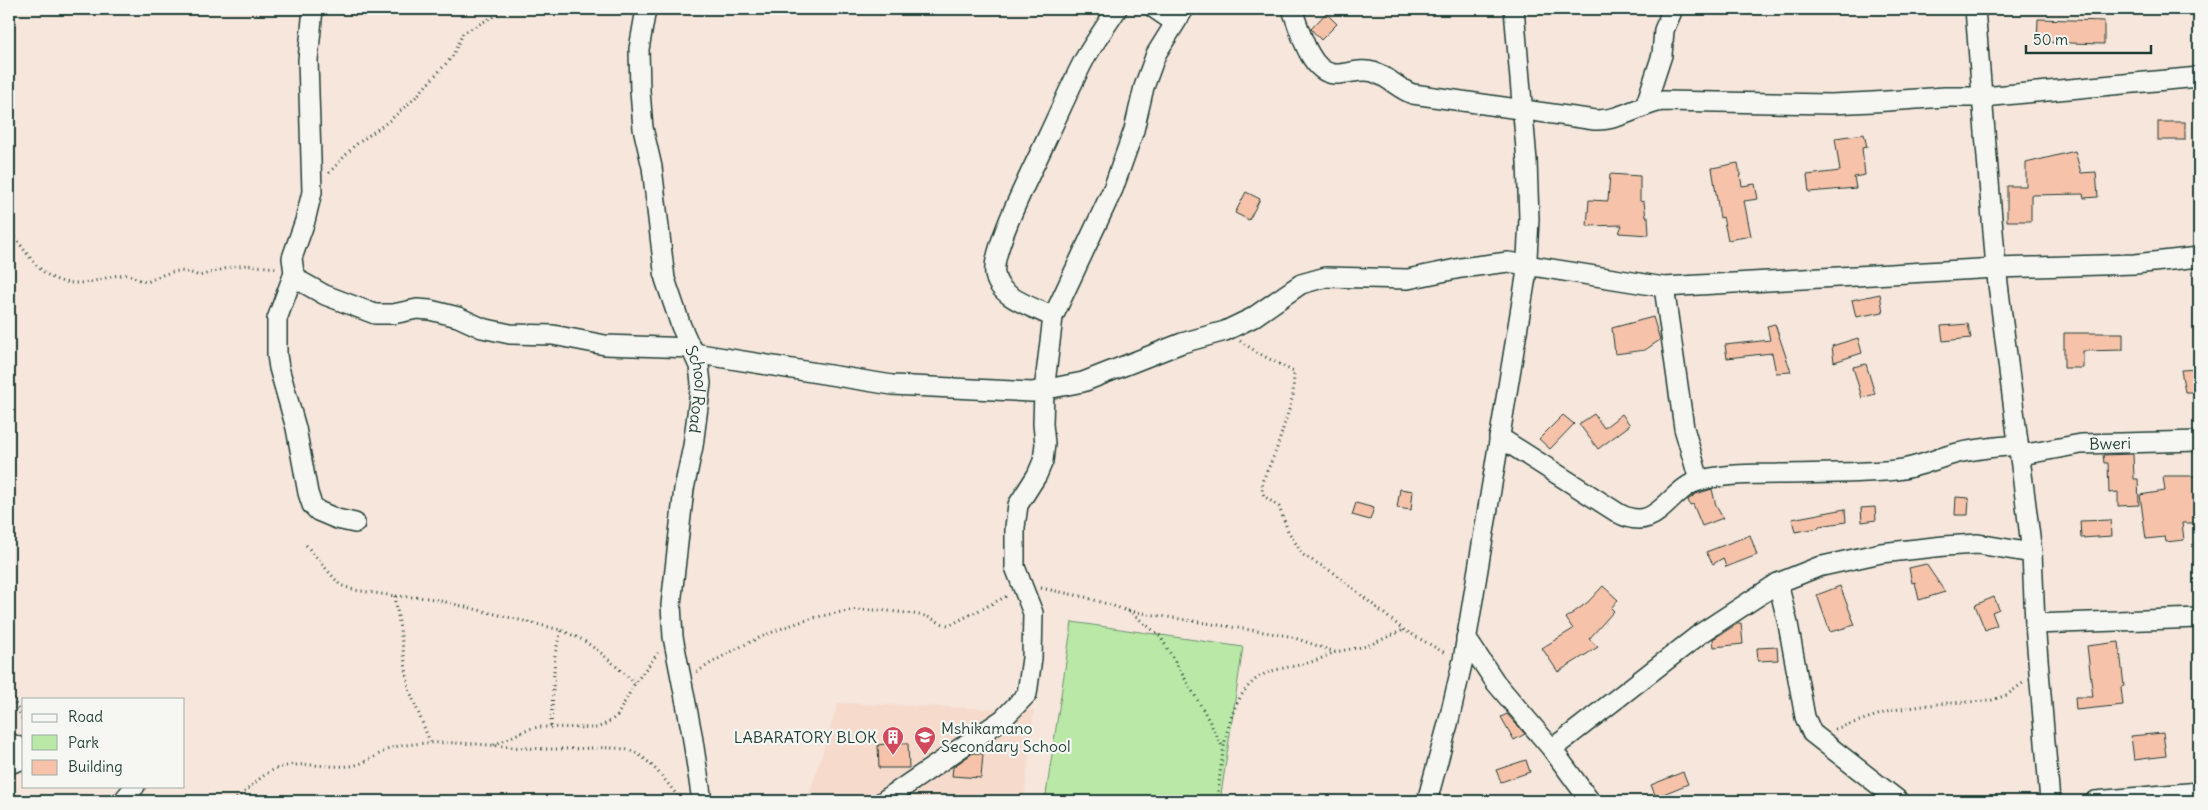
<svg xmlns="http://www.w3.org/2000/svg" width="2208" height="810" font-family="Delius,sans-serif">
<rect width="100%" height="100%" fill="#f6e6dc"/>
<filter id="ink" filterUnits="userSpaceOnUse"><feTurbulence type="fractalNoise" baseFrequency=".02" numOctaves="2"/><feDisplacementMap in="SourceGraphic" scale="10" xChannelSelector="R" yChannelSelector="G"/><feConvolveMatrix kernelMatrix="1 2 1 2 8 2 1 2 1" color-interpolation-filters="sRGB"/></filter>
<g filter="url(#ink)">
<polygon fill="#f6dbcd" points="838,703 1034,710 1024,801 807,801"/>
<polygon fill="#b9e8a7" stroke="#6c926e" points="1072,622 1243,647 1220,801 1045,801"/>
<g fill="#f7c2aa" stroke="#1f3d34">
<polygon points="1326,13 1337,24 1321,40 1311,29"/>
<polygon points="2038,19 2104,21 2104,44 2037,42"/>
<rect x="2158" y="122" width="27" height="18"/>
<polygon points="1864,134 1867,147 1862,148 1865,175 1854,177 1856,188 1809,192 1807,175 1840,171 1835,138"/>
<polygon points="2075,151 2081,173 2096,172 2098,197 2084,198 2083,194 2031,195 2031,221 2007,221 2007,186 2026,186 2026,163"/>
<polygon points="1738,163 1742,186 1755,184 1758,199 1744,201 1751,236 1728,240 1723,217 1720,218 1712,168"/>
<polygon points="1610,174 1640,176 1640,201 1644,202 1646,217 1648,217 1649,235 1619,233 1622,225 1587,226 1589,200 1608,201"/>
<polygon points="1246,192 1260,199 1249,220 1235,213"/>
<polygon points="1880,294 1883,312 1856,317 1852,300"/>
<polygon points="1653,317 1660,340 1645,350 1615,354 1612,328"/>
<polygon points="1775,324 1791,372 1776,373 1772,353 1727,358 1725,345 1770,340 1767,326"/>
<polygon points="1968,324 1971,338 1943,341 1941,326"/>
<polygon points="2064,333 2123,333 2123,350 2083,351 2083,368 2064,368"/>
<polygon points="1858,338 1862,353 1834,362 1832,346"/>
<polygon points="1866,364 1875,394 1862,398 1853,367"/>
<polygon points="2199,369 2199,392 2185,392 2181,370"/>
<polygon points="1594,414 1604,428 1622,414 1630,425 1598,449 1579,424"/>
<polygon points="1563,415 1574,424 1550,449 1539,439"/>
<polygon points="2133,454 2134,479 2138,479 2139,505 2118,506 2118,492 2109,493 2108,463 2104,463 2103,455"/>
<polygon points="2163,476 2199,476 2199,523 2182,523 2184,540 2166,542 2165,537 2146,539 2140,495 2165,491"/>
<polygon points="1400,489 1413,491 1411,510 1397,508"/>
<polygon points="1712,489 1716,506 1723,518 1702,526 1693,504 1690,505 1688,500 1696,494"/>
<polygon points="1956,497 1969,498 1968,515 1955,515"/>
<polygon points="1356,503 1374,508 1370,520 1352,515"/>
<polygon points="1875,507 1876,520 1862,522 1861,508"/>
<polygon points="1845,509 1846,522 1819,526 1819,528 1795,532 1792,519"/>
<polygon points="2111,520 2112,536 2081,538 2080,521"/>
<polygon points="1750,535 1757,555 1726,567 1723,558 1713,564 1706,552"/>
<polygon points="1926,564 1945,592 1919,600 1915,582 1912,583 1909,568"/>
<polygon points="1603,586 1618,600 1611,608 1614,611 1589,639 1598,647 1558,672 1542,648 1573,629 1566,618 1588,602"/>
<polygon points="1840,586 1855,625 1830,632 1817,595"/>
<polygon points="1994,597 1999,609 1992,612 1997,625 1985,630 1975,605"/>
<polygon points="1741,623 1743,644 1714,647 1713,639 1737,624"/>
<polygon points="2119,642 2124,686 2121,687 2123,705 2076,710 2075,697 2093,697 2087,646"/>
<polygon points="1777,647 1778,660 1758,661 1757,648"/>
<polygon points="1507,714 1525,734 1514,740 1501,717"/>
<polygon points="2163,733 2166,756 2134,760 2131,736"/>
<polygon points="892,743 908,743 909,768 879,768 878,745"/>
<polygon points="973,753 983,754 981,778 952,776 953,767"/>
<polygon points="1526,760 1530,772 1501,782 1496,770"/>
<polygon points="1683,772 1688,784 1656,797 1651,785"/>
</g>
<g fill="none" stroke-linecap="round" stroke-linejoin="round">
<g stroke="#1f3d34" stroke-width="22">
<g id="minor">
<polyline points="313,9 308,60 312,192 305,221 292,258 294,273 300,281 325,295 375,314 393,314 417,309 430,310 458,317 482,328 510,334 553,335 605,345 692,348"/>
<path id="s1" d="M646,9l-7,40 1,42 3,37 9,39 13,112 16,47 18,40 2,17 -8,63 -9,43 -13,116 2,32 19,97 10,67"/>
<polyline points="1155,9 1174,22"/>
<path d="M1292,9c7,18 17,63 42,65 13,1 26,-6 39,-2 15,4 25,17 40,22l182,26c24,1 45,-15 68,-19l168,3 42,-2 72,-5h38l216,-20"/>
<polyline points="1975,9 1996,268 2032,553 2035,624 2050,801"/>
<polyline points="1646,104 1662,55 1664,30 1673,9"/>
<polyline points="294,273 277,319 277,355 279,368 296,428 308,493 312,505 318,511 337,519 355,523"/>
<polyline points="1664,287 1684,428 1699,480"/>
<path d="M1053,317c-19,-10 -55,-19 -58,-43 -4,-26 41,-111 53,-138 12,-25 23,-51 36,-76 10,-17 22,-34 33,-51"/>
<polyline points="694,353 892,385 1032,392 1083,382 1182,343 1225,331 1252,318 1301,284 1326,277 1408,279 1461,268 1508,262 1664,287 1996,268 2135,264 2199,257"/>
<path d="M1499,437l119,76c41,23 50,-26 84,-33 25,-6 50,-6 76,-6 39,-1 79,0 118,-4 21,-2 39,-11 58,-16 22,-6 43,-7 64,-9"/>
<path id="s2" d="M2021,455l60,-11 118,-3"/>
<polyline points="1778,583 1788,624 1805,717 1812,733 1899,801"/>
<polyline points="2035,624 2199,618"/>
<polyline points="1466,638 1496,683 1552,749 1590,801"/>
<polyline points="9,743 24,749"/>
<polyline points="1552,749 1700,634 1778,583 1818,567 1881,553 1944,546 1978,544 2032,553"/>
<polyline points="9,764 24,759"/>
<polyline points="123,801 135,786"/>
<polyline points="883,801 1003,719 1027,694 1032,658 1033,613 1015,567 1015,527 1018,505 1037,475 1043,461 1045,444 1043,424 1044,391 1053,317 1113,189 1134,130 1144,87 1156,54 1184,9"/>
<polyline points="1427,801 1448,724 1463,660 1526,277 1529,219 1527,161 1514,9"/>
<polyline points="2095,801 2199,792"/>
</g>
</g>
<g stroke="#1f3d34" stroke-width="3" stroke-dasharray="1 4" stroke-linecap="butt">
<polyline points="329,173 354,146 389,121 414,99 452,57 463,33 507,9"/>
<path d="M9,229c26,34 37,62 85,52 10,-2 25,-8 35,-6 6,2 11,6 18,7 20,-9 30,-16 52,-6l32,-9 15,-2 31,3"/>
<polyline points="1240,341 1260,354 1294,372 1293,395 1288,413 1276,451 1263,480 1262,491 1264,496 1279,507 1288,531 1303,555 1334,573 1404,630 1447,654"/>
<polyline points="306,545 340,585 354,590 395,596 429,598 561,630 583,640 601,653 635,683"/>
<polyline points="1041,588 1085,597 1129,611 1160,636 1204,711 1223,748"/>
<polyline points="395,596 409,689 430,742"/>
<polyline points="1129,611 1289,636 1335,652 1367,646 1404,630"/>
<path d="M697,672c49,-32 119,-64 178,-62 16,1 34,3 50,6 8,2 16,9 25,9l59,-30"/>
<polyline points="9,690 24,723"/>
<polyline points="551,726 555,654 561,630"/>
<polyline points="1835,729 1893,710 1945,703 1989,701 2007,695 2023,683"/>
<polyline points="494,745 528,729 539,727 597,728 607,723 617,716 635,683 658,653"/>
<path d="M232,801c16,-9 28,-27 46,-33 23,-7 48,0 72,-2 18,-2 32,-17 49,-20 55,-9 102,3 156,3 19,1 63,-5 79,3 16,7 37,35 47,49"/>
<path d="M1217,801c5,-40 7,-112 52,-129 14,-5 31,-6 45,-11 7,-2 14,-6 21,-9"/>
</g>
<use href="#minor" stroke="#f6f6f2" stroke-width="19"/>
</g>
</g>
<defs>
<g id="building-pin" transform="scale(1.125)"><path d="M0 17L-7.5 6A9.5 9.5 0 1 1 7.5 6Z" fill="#d1495b" stroke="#f6f6f2"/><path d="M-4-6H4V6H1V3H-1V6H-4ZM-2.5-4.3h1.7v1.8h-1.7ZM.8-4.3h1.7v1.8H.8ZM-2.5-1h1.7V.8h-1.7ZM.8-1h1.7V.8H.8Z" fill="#fff"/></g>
<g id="school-pin" transform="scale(1.125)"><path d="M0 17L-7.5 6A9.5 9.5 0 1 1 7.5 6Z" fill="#d1495b" stroke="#f6f6f2"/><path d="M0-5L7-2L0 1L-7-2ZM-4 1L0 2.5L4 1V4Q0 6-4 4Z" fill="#fff"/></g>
</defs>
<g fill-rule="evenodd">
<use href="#building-pin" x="893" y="737"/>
<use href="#school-pin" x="925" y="737"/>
</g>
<g text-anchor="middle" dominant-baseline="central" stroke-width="4.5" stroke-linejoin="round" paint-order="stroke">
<g font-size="16" fill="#1f3d34" stroke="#f6f6f2">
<text stroke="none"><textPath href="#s1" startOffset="389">School Road</textPath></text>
<text stroke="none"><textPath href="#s2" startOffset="90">Bweri</textPath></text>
</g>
<g font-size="16" fill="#1f3d34" stroke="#f6f6f2" text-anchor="start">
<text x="941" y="728">Mshikamano<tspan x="941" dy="18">Secondary School</tspan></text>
<text x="877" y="737" text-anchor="end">LABARATORY BLOK</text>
</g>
</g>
<rect width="2208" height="810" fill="none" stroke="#f6f6f2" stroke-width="30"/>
<rect x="15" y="15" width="2178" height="780" fill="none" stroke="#1f3d34" stroke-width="2" filter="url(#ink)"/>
<rect x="22" y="698" width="162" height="90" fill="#f6f6f2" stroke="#a0aca6"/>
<rect x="32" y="714" width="25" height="8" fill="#f6f6f2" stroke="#a0aca6"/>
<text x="68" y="722" font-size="15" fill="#1f3d34">Road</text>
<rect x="32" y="735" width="25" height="15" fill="#b9e8a7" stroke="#a0aca6"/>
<text x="68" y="748" font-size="15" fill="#1f3d34">Park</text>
<rect x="32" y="760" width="25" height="15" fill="#f7c2aa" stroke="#a0aca6"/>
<text x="68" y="772" font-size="15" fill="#1f3d34">Building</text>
<path d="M2026 45v8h125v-8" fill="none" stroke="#1f3d34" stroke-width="2.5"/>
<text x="2033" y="45" font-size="15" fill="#1f3d34" stroke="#f6f6f2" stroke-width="4" paint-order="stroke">50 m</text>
</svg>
